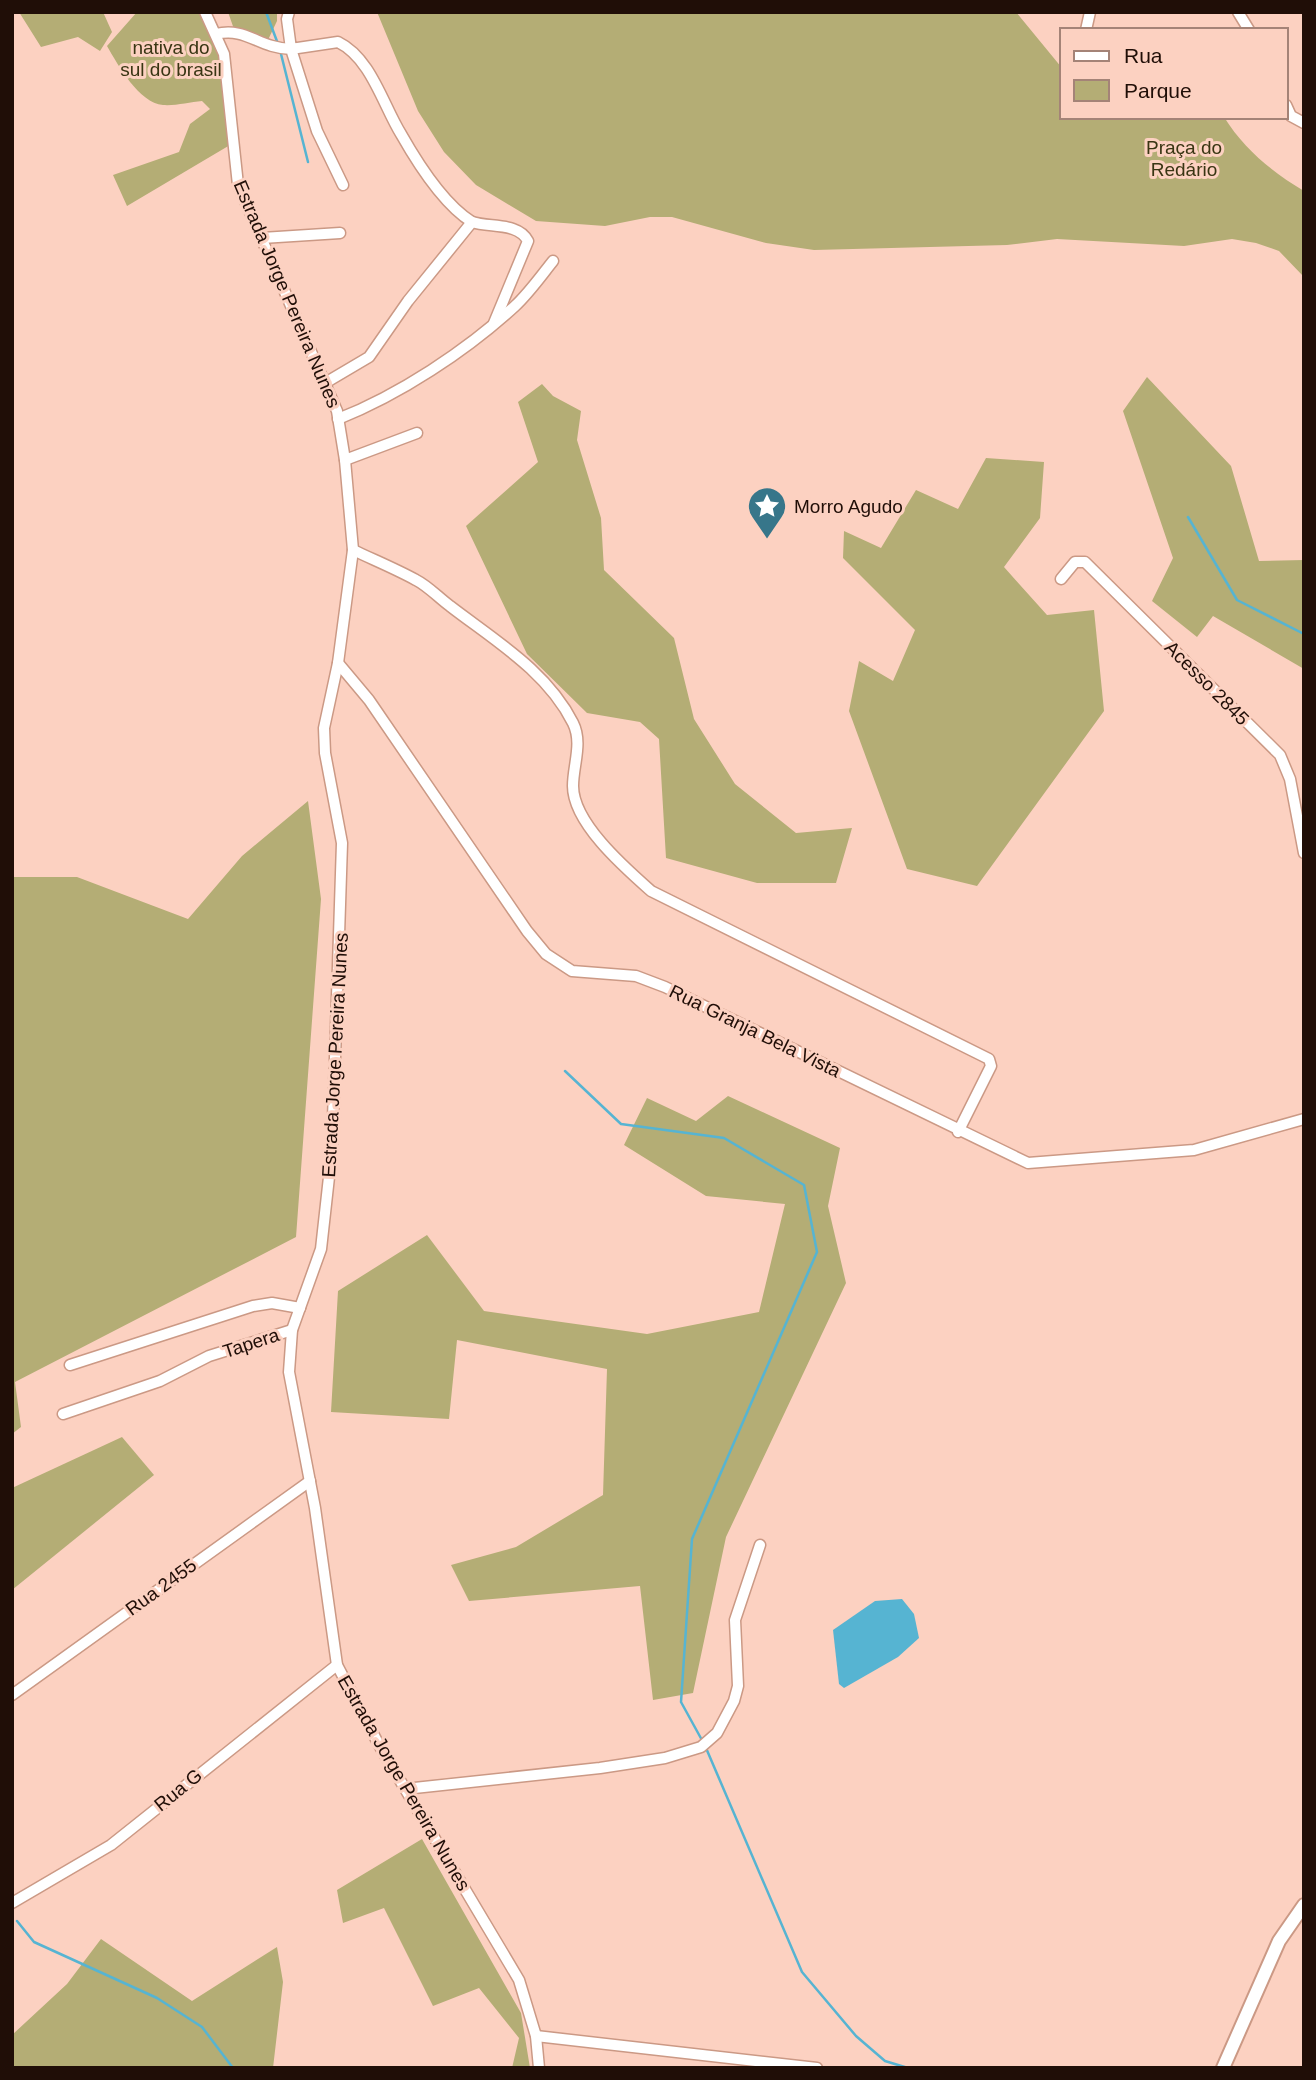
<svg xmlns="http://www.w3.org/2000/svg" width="1316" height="2080" font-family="Helvetica,sans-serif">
<rect width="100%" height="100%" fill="#fcd1c1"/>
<g fill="#b4ad75">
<polygon points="19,12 103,12 112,32 100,51 78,37 41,47"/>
<path d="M137,12h63c27,53 27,76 30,133l-103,61 -14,-31 66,-23 11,-28 20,-15 -8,-8c-12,1 -27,5 -39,4 -24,-2 -45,-40 -56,-59z"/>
<polygon points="228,12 277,12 277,21 267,42 235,32"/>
<path d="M377,12h639l46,56v49h162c20,32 48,55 80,74v86l-25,-26 -23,-8 -24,-4 -48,7 -127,-7 -50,6 -193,5 -48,-7 -94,-26h-22l-45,9 -69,-5 -60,-36 -32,-33 -26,-41z"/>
<polygon points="1147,377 1231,466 1259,561 1304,560 1304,669 1213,616 1197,637 1152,601 1173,558 1123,411"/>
<polygon points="542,384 553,396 581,411 577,440 601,518 604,570 674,638 694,719 735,784 796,833 852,828 836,883 757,883 666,858 659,739 640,722 587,713 527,654 466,526 538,462 518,402"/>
<polygon points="986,458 1044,462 1040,518 1004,567 1047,615 1094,610 1104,711 977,886 907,869 849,711 859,661 893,681 915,630 843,558 844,531 881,548 916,490 958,509"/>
<polygon points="308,801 321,899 296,1237 15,1382 21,1427 12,1434 12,877 77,877 188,919 242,856"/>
<polygon points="728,1096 840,1148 828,1206 846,1283 726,1537 693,1693 653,1700 640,1586 469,1601 451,1565 516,1547 603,1495 607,1369 457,1340 449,1419 331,1412 338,1291 427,1235 484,1311 647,1334 759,1312 785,1204 706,1196 624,1145 647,1098 696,1121"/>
<polygon points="122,1437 154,1475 12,1590 12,1488"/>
<polygon points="422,1839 521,2013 530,2068 512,2068 519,2038 479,1988 433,2006 384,1908 343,1923 337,1890"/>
<polygon points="101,1939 192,2001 277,1947 283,1982 273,2068 12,2068 12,2035 67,1984"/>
</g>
<polygon fill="#56b4d2" points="902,1599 914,1614 919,1638 898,1657 844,1688 839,1684 833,1630 875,1601"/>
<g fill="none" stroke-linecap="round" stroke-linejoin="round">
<g stroke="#56b4d2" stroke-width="2.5">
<polyline points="266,12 278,44"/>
<polyline points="280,50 308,162"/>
<polyline points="1188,517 1237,600 1304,634"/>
<polyline points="565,1071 621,1124 724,1138 804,1185 817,1252 692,1539 681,1702 703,1742"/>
<polyline points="706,1748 802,1972 856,2036 885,2061 908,2068"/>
<polyline points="17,1921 34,1942 157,1998 202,2027 233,2068"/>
</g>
<g stroke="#cb9985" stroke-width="13">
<g id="minor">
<polyline points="205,12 224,54 238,185 337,411 345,460 353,550 338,663 324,728 325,753 342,843 332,1150 321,1249 292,1330 289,1372 315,1508 337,1665 379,1745 519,1980 536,2036 539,2068"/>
<path d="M289,12l-2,7 4,30 47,-7c33,16 45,63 63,92 17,30 42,70 71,88"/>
<polyline points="1238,12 1249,30"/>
<polyline points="1086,30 1090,12"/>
<path d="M216,34c31,-7 42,14 75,15l26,82 26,54"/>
<polyline points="1286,105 1291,116 1304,123"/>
<polyline points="262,238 340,233"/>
<path d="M325,383l44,-26 39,-56 64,-79c18,6 46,0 56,19l-34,82"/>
<path d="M338,419c61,-24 128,-68 177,-113 14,-13 26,-30 38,-45"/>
<polyline points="345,460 417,433"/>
<path d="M353,550c21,10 43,19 63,30 12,6 23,18 34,26 44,34 97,65 123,117 10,20 0,42 0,63 0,37 52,82 78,105l338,168 2,7 -33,66"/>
<polyline points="1061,579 1075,562 1085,562 1280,755 1290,779 1304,853"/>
<polyline points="338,663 369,700 527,931 546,954 572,971 636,976 665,987 1028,1163 1194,1150 1304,1119"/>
<polyline points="70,1365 253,1306 272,1303 300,1308"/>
<polyline points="63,1414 160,1381 209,1356 292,1330"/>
<polyline points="12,1695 310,1481"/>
<polyline points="405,1789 600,1768 665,1758 701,1747 717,1733 734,1701 738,1686 735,1620 760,1545"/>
<polyline points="12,1903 111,1845 337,1665"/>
<polyline points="536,2036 817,2068"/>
</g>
</g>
<g stroke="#cb9985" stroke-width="16">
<polyline id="major" points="1223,2068 1279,1941 1304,1905"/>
</g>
<use href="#minor" stroke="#fff" stroke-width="10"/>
<use href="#major" stroke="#fff" stroke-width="12"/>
</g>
<defs>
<g id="sight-pin" transform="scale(2.0125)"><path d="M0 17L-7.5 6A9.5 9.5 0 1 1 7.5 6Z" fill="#37768a" stroke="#fcd1c1"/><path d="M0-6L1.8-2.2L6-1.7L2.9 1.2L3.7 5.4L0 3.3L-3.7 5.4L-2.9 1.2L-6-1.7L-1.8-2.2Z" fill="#fff"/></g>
</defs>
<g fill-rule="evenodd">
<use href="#sight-pin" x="767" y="506"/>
</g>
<g text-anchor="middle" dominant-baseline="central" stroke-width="6" stroke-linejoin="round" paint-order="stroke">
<g font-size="19" fill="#393513" stroke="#fcd1c1">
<text x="171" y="47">nativa do<tspan x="171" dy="22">sul do brasil</tspan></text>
<text x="1184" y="147">Praça do<tspan x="1184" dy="22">Redário</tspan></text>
</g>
<g font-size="19" fill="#200e07" stroke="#fcd1c1">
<text transform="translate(287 294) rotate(67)">Estrada Jorge Pereira Nunes</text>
<text transform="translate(1207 683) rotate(45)">Acesso 2845</text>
<text transform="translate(755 1031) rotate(26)">Rua Granja Bela Vista</text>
<text transform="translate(335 1055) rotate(-87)">Estrada Jorge Pereira Nunes</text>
<text transform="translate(251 1343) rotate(-18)">Tapera</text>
<text transform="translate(161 1587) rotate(-36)">Rua 2455</text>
<text transform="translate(404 1783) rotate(60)">Estrada Jorge Pereira Nunes</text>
<text transform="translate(178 1790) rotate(-39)">Rua G</text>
</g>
<g font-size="19" fill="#200e07" stroke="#fcd1c1" text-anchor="start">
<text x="794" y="506">Morro Agudo</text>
</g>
</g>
<rect width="1316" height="2080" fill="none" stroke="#200e07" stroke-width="28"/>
<rect x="1060" y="28" width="228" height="91" fill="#fcd1c1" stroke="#a48377" stroke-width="2"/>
<rect x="1074" y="51" width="35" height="10" fill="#ffffff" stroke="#a48377" stroke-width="2"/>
<text x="1124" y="63" font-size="21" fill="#200e07">Rua</text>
<rect x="1074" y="80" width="35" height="21" fill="#b4ad75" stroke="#a48377" stroke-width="2"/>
<text x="1124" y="98" font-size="21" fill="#200e07">Parque</text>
</svg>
